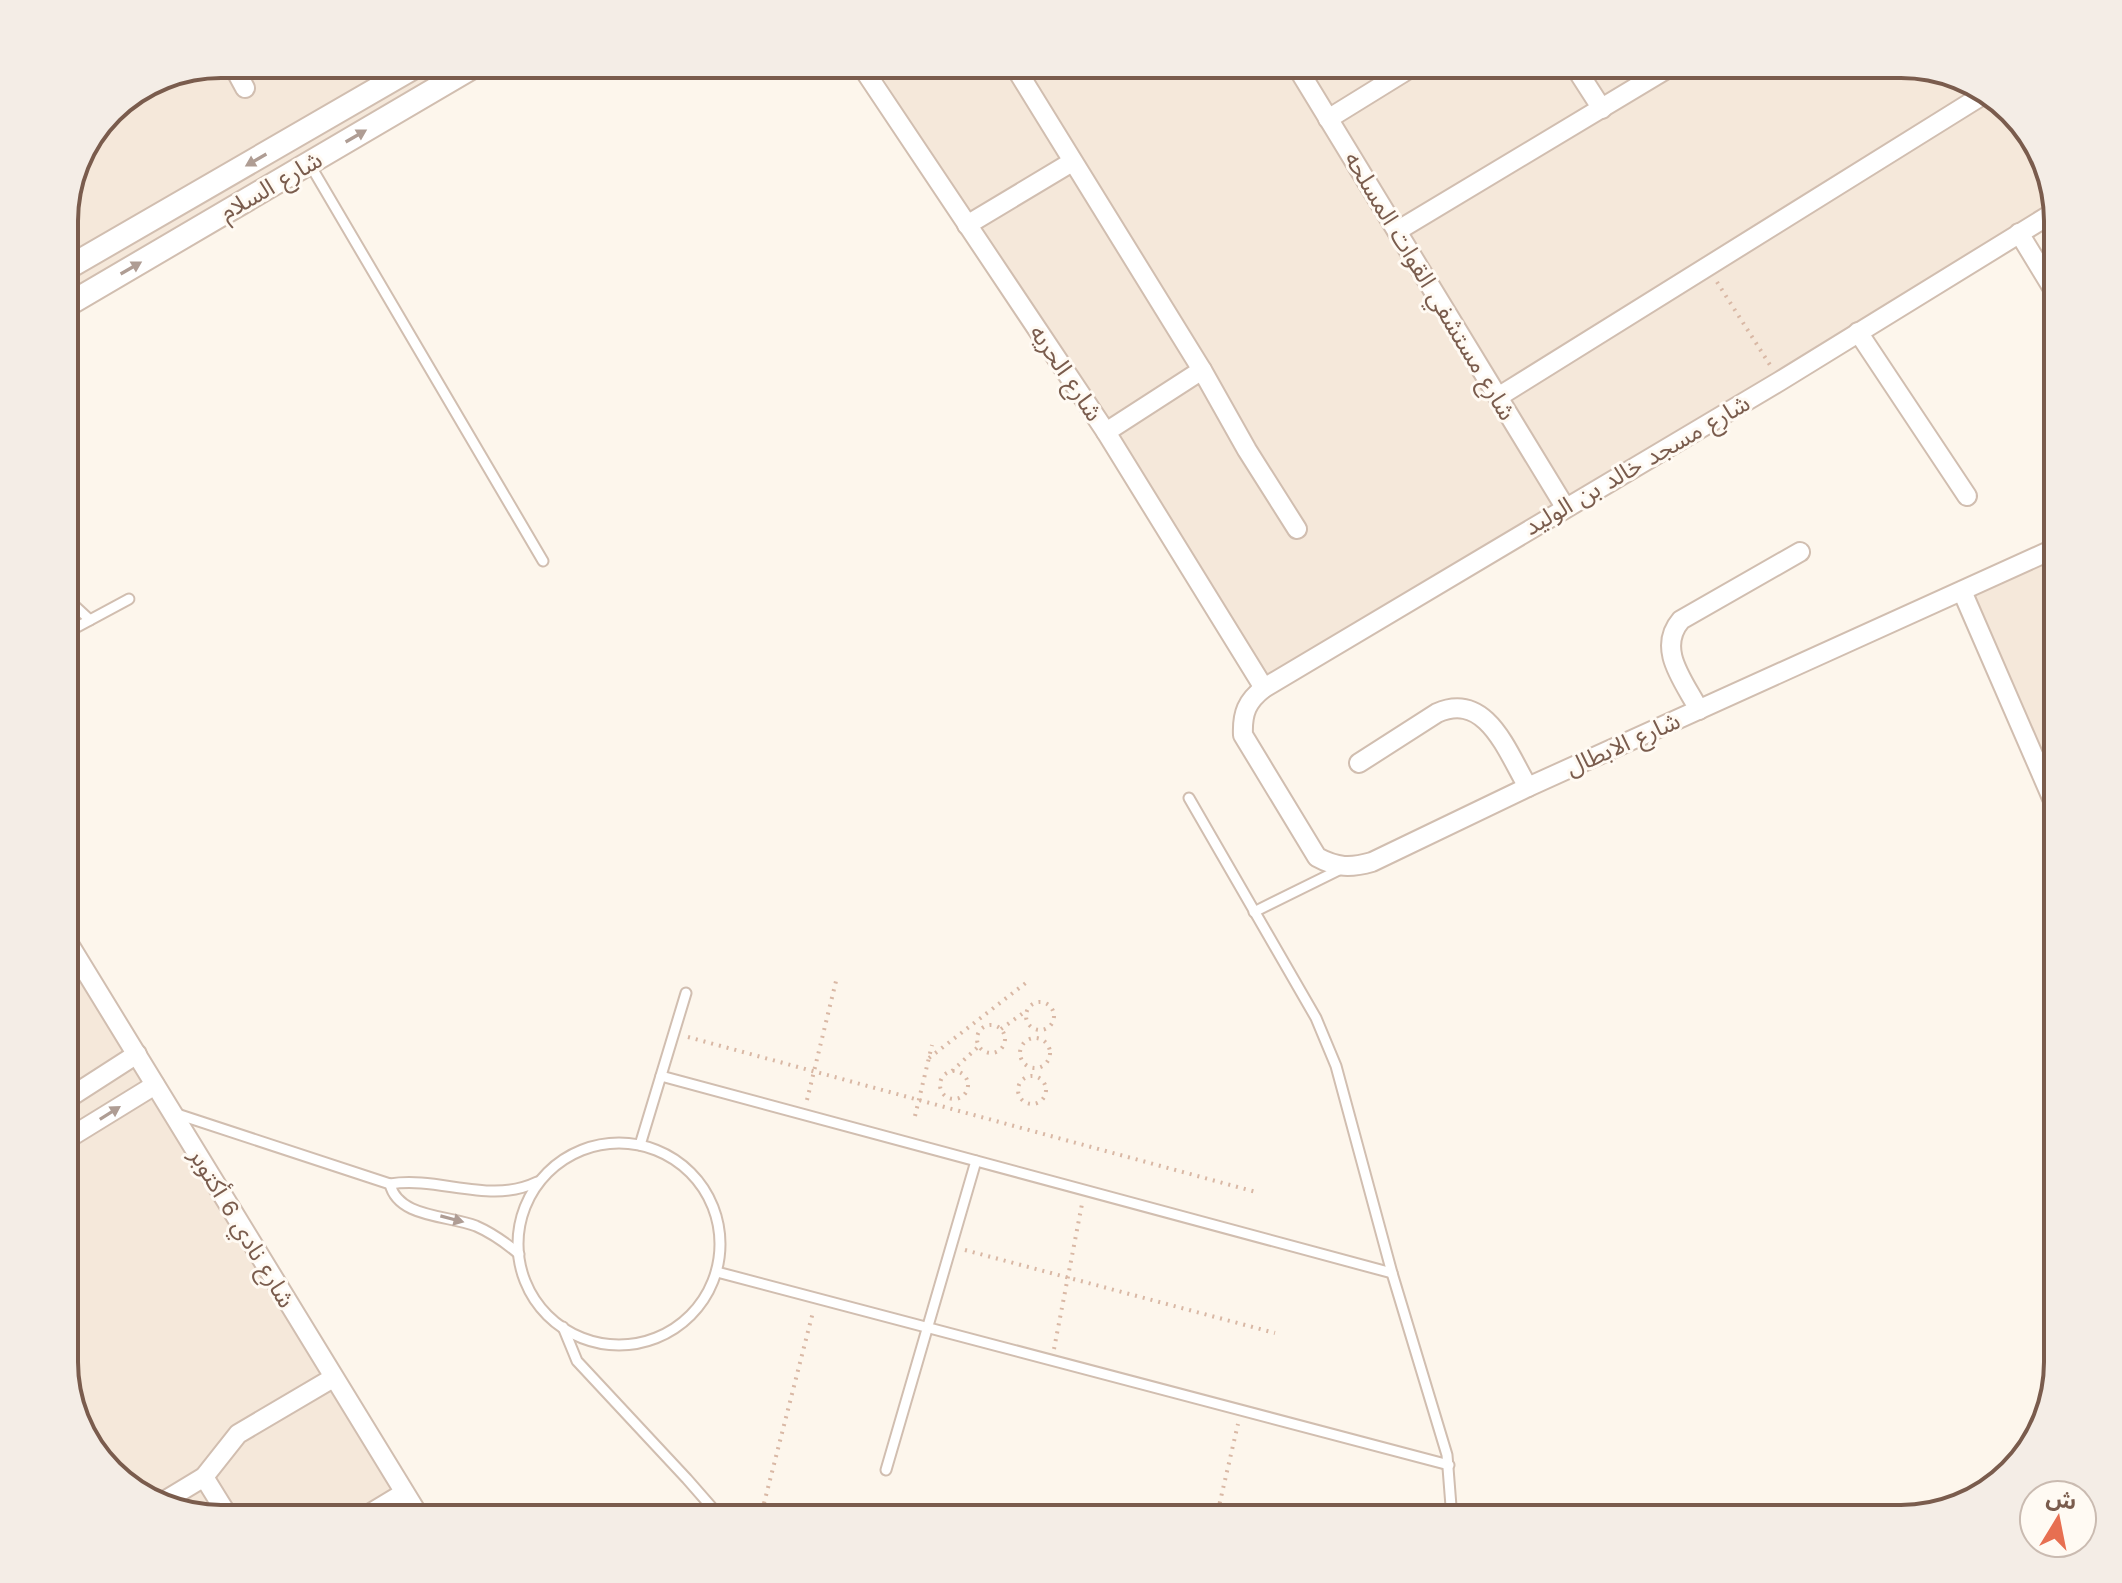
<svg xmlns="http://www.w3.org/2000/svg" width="2122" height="1583" font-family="'Work Sans','Noto Sans Arabic',sans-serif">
<rect width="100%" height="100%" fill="#fdf6ec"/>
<g fill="#f5e8da">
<polygon points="221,64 473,64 64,303 64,210 80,152 117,103 161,76"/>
<polygon points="874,64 1902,64 1997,97 2042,151 2055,208 1266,682"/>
<polygon points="2058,548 2058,834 1957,595"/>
<polygon points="64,924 409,1498 373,1519 220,1519 125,1486 80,1432 64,1372"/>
</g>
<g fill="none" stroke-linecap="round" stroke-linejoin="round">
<g stroke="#d1beb0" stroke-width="13">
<g id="service">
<polyline points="309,163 543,561"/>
<polyline points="64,596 90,620"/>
<polyline points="64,634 129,599"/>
<polyline points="1189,798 1316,1018 1336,1066 1392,1273 1447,1455 1452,1519"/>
<polyline points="1254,912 1341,869"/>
<polyline points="661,1076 1392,1273"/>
<path d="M174,1113l216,71c50,-8 99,21 147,-2"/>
<circle cx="619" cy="1244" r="101"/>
<polyline points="640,1145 686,993"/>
<path d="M390,1184c8,34 58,31 86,42 16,7 30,17 43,28"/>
<polyline points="717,1272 1449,1465"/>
<polyline points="563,1327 577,1361 687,1479 722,1519"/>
<polyline points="886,1470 976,1161"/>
</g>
</g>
<g stroke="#d1beb0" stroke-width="22">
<g id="minor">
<polyline points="232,64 245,88"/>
<polyline points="374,64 386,84"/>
<polyline points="860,64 1106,432 1264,688"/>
<polyline points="1013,64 1202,370 1247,450 1297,529"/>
<polyline points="1295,64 1565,507"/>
<polyline points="1573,64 1602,109"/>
<polyline points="1328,119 1417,64"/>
<path d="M2056,211l-276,170 -516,307c-17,13 -22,25 -21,47l74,122c20,11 34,11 55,5l156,-75 530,-240"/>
<polyline points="967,225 1072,162"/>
<polyline points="1397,231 1675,64"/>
<polyline points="2019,233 2058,297"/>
<polyline points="1858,332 1967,496"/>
<polyline points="1498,397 1986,93"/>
<polyline points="1106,432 1202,370"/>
<polyline points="1962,591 2058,812"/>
<path d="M1699,710c-15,-29 -43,-61 -18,-90l119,-68"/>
<path d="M1359,763l78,-50c50,-22 70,39 91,74"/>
<polyline points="64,936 421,1519"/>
<polyline points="64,1101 137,1054"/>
<polyline points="64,1141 155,1085"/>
<polyline points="204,1477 230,1519"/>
<polyline points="166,1500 204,1477 238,1434 333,1378"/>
<polyline points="361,1519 404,1493"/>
</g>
</g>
<g stroke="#d1beb0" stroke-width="26">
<g id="tertiary">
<polyline points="64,270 420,64"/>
<polyline points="64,307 478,64"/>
</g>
</g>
<g stroke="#d9b8a5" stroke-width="4" stroke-dasharray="2 6" stroke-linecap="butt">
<polyline points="1717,282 1770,365"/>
<circle cx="1040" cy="1016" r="14"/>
<circle cx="991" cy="1039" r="14"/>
<polyline points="1001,1029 1026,1011"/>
<polyline points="688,1037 1256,1192"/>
<circle cx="1035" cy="1053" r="15"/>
<polyline points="929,1058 1027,982"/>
<polyline points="952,1071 979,1046"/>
<circle cx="954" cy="1085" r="14"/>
<circle cx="1032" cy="1090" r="14"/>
<polyline points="807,1100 837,977"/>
<polyline points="915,1116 932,1045"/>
<polyline points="965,1250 1275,1333"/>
<polyline points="1054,1349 1082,1204"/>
<polyline points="760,1519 813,1312"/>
<polyline points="1216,1519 1238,1424"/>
</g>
<use href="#service" stroke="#fff" stroke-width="9"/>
<use href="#minor" stroke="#fff" stroke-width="18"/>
<use href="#tertiary" stroke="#fff" stroke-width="22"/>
</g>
<defs><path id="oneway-solid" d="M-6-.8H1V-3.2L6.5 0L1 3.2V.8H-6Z" transform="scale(2)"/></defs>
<g fill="#af9d94">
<use href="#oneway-solid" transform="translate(356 136) rotate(-30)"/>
<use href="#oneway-solid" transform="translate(256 160) rotate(150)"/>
<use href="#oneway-solid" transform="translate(131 268) rotate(-30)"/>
<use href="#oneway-solid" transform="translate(110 1113) rotate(-32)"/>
<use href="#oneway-solid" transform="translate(452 1219) rotate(15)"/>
</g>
<g text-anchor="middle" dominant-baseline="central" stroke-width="6" stroke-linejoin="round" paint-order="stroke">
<g font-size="24" fill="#7a5c4d" stroke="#fffaf3">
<text transform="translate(271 186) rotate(-30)">شارع السلام</text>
<text transform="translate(1430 286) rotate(59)">شارع مستشفي القوات المسلحه</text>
<text transform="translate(1066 373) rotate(56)">شارع الحريه</text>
<text transform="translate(1637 465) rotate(-30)">شارع مسجد خالد بن الوليد</text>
<text transform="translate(1623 744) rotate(-24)">شارع الابطال</text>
<text transform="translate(242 1228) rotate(59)">شارع نادي 6 أكتوبر</text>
</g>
</g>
<path d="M0 0H2122V1583H0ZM221 78H1901A143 143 0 0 1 2044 221V1362A143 143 0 0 1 1901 1505H221A143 143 0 0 1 78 1362V221A143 143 0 0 1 221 78Z" fill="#f4ede6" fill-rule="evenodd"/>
<path fill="none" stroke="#7a5c4d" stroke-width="4" d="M221 78H1901A143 143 0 0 1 2044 221V1362A143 143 0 0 1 1901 1505H221A143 143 0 0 1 78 1362V221A143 143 0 0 1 221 78Z"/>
<g transform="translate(2058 1519) rotate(10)"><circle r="38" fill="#fffaf3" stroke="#cabbb1" stroke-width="2"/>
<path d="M0-6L14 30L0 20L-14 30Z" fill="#e76f51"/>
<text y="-12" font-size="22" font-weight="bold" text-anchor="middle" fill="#7a5c4d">ش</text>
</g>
</svg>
